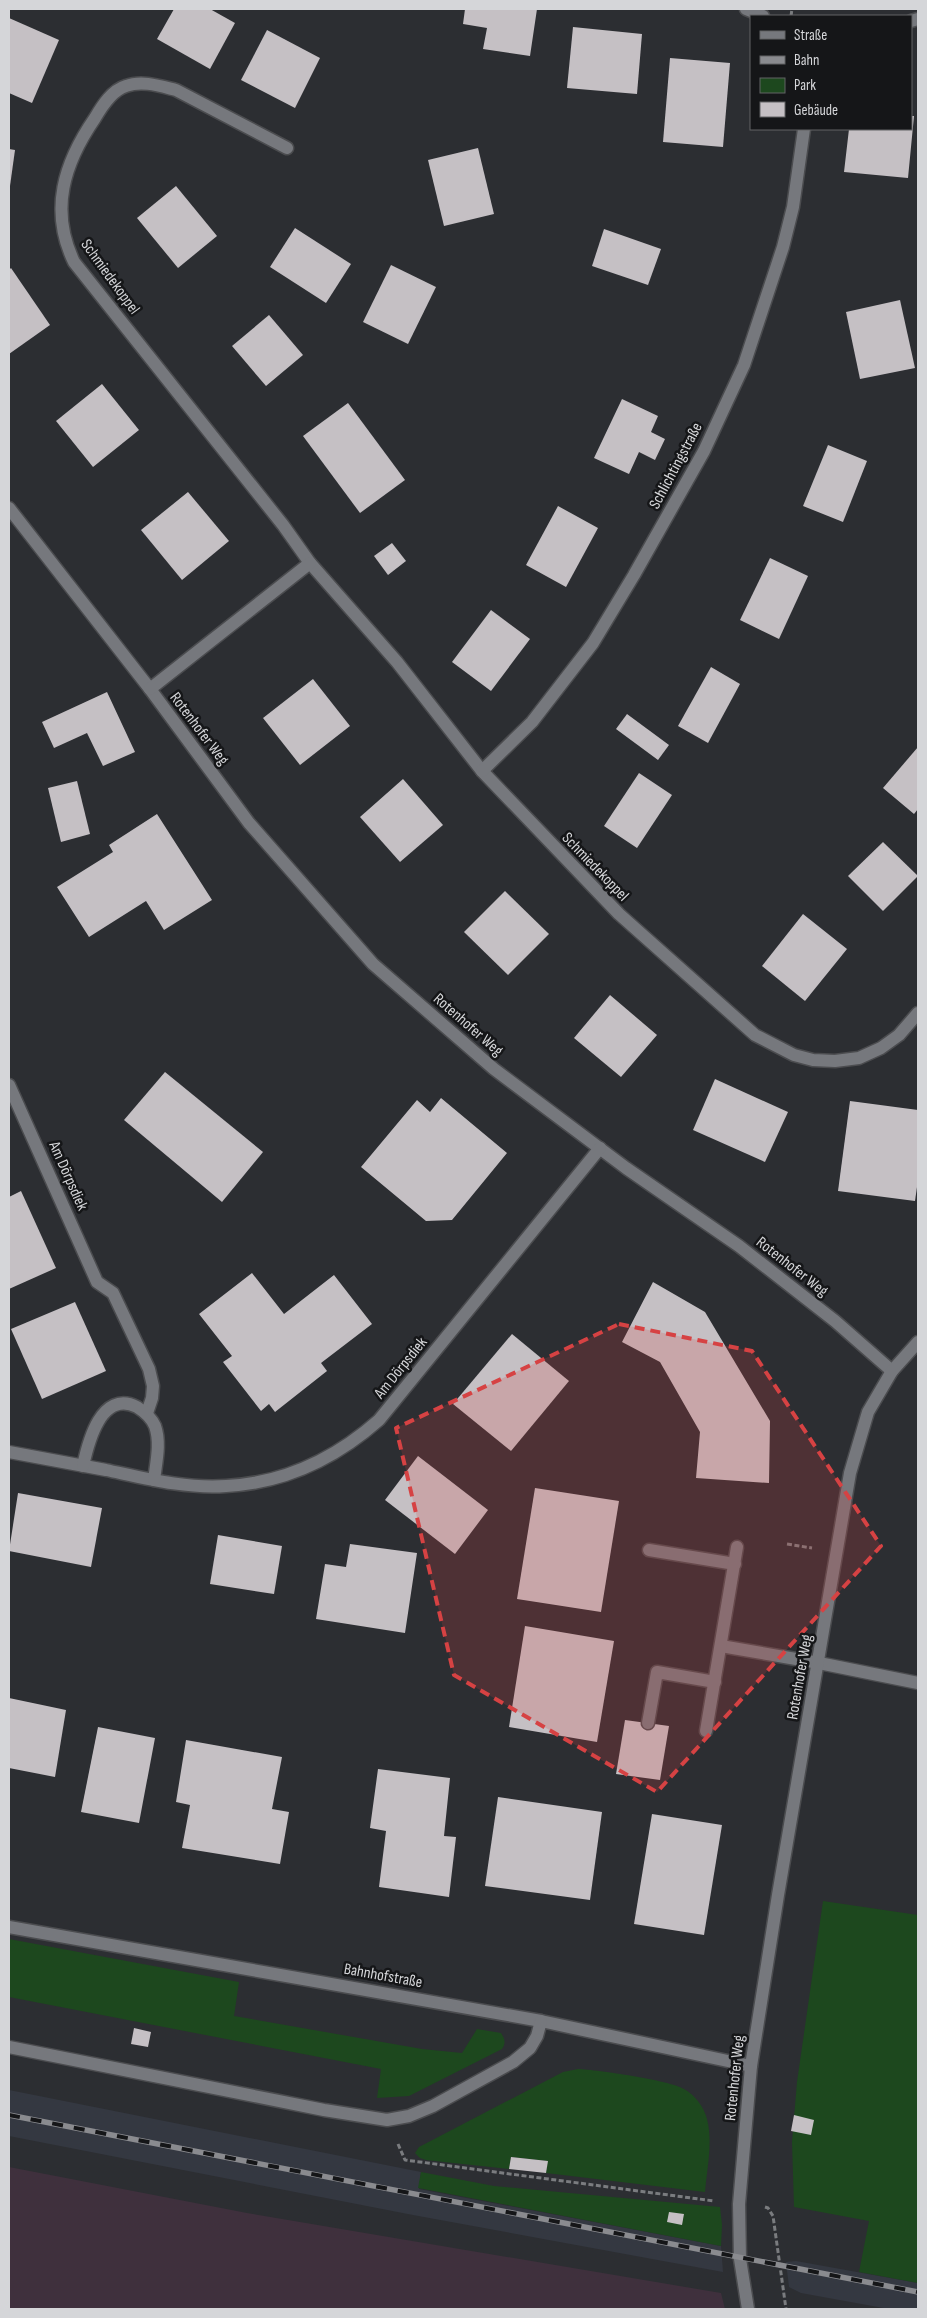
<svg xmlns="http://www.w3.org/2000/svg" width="927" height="2318" font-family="'Sofia Sans Condensed',sans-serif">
<rect width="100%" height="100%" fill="#2c2e32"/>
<polygon fill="#3f303d" points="9,2167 247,2213 721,2293 725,2309 9,2309"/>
<g fill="#343841">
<polygon points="9,2090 421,2172 419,2189 721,2246 723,2272 413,2215 9,2136"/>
<polygon points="796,2261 918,2283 918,2309 889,2309 801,2293 789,2287 786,2262"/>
</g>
<g fill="#1d481e">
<polygon points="823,1901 918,1915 918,2283 859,2272 869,2221 794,2207 792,2142 797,2082"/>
<path d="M9,1939l230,43 -5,34 188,33 40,4 15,-24 24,4c4,6 5,10 1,16l-93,47 -32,2 4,-29 -372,-72z"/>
<path d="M578,2069c20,1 91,11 106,20 11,6 20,18 23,30 6,23 0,50 -2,73l-159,-19 1,-12 -36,-4 -2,12 -83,-9 -6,-2 -5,-5 4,-6 144,-75z"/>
<polygon points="421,2172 494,2186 720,2207 722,2225 721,2246 418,2188"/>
</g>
<g fill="#c5c0c4">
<polygon points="174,9 210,9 235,23 210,69 157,39"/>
<polygon points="465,9 537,9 530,56 483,49 487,28 463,24"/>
<polygon points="9,18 59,40 32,103 9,93"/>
<polygon points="573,27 642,34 637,94 567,88"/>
<polygon points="267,30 320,58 295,108 241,80"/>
<polygon points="670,58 730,63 723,147 663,142"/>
<polygon points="911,116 914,116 908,178 844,172 849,129 911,129"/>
<polygon points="478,148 494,214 444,226 428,160"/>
<polygon points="9,149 15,150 10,186 9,186"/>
<polygon points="176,186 217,236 178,268 137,218"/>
<polygon points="295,228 351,264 326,303 270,267"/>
<polygon points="604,229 661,249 648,285 592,266"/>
<polygon points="391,265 436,287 408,344 363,322"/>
<polygon points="11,268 50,325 9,354 9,270"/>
<polygon points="900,300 915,368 860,379 846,312"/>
<polygon points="269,315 303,355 266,386 232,346"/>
<polygon points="102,384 139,430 93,467 56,421"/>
<polygon points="622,399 658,416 651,432 665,439 655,460 639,452 629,474 594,458"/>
<polygon points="348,403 405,480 360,513 303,436"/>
<polygon points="828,445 867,461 843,522 803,506"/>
<polygon points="188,492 229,541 182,580 141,530"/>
<polygon points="558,506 598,528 566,587 526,565"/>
<polygon points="392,543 406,561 388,575 374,556"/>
<polygon points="770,558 808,576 779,639 740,620"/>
<polygon points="491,610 530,639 491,691 452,662"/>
<polygon points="711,667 740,684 708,743 678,726"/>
<polygon points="313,679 350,726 300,765 263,718"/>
<polygon points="107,692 135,752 103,766 87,733 54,748 42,722"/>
<polygon points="627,714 669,745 658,760 616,729"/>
<polygon points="918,747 918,809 914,814 883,788"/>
<polygon points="639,773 672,795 637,848 604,826"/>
<polygon points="403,779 443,825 400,862 360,817"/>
<polygon points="77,781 90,834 61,842 48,788"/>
<polygon points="157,814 212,900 164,930 146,901 89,937 57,887 113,852 109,845"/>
<polygon points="883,842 918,876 883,911 848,876"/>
<polygon points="505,891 549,934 508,975 464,932"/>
<polygon points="803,914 847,949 805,1001 762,966"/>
<polygon points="610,995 657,1035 621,1077 574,1038"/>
<polygon points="165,1072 263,1152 222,1202 124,1120"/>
<polygon points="715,1079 788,1112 765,1162 693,1130"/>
<polygon points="441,1098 507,1153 452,1220 426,1221 361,1167 417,1100 430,1112"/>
<polygon points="850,1101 918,1110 918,1180 915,1201 838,1191"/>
<polygon points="21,1191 56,1268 9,1289 9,1197"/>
<polygon points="252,1273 284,1314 334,1275 372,1324 321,1363 327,1371 275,1412 269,1404 261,1411 223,1362 232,1356 199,1314"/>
<polygon points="653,1282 705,1312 770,1421 769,1483 696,1478 700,1432 660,1362 622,1342"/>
<polygon points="75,1302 106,1371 42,1399 11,1329"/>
<polygon points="512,1334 569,1381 511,1451 453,1404"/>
<polygon points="418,1456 488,1510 455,1554 385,1500"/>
<polygon points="535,1488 619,1501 601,1612 517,1599"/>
<polygon points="18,1493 102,1508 91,1567 9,1551"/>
<polygon points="218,1535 282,1546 274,1594 210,1584"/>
<polygon points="350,1544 417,1553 405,1633 316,1619 325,1564 346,1567"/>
<polygon points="525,1626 614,1641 597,1742 509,1727"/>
<polygon points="9,1698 66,1710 55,1777 9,1768"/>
<polygon points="625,1720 669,1726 660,1780 616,1774"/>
<polygon points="98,1727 155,1738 139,1823 81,1812"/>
<polygon points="186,1740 282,1757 272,1809 289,1812 280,1864 182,1848 190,1805 176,1802"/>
<polygon points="378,1769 450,1778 444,1836 456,1837 449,1897 379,1887 386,1831 370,1828"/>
<polygon points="498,1797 602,1812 590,1900 485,1886"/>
<polygon points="652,1814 722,1825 704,1935 634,1924"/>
<polygon points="134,2028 151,2032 148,2047 131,2044"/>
<polygon points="794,2115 814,2120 811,2135 791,2131"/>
<polygon points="511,2157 548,2161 546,2173 509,2169"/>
<polygon points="669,2212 684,2214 682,2225 667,2222"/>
</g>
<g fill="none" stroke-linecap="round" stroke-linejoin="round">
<g stroke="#4b4c4f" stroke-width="15">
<g id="minor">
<polyline points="746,9 763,16"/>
<polyline points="911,21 918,19"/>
<path d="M287,148l-111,-58c-16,-4 -34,-10 -50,-4 -14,4 -24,20 -31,32 -31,45 -46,92 -21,144l209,263 27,38 87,99 85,109 137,143 136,121 39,20 19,5 22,1 24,-3 22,-10 18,-13 19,-22"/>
<polyline points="9,508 150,689 249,823 373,964 494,1069 626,1168 739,1246 835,1321 892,1371"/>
<polyline points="150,689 310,563"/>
<polyline points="482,771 532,722 593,643 634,575 704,451 744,365 783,247 793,207 804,129"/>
<polyline points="9,1085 97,1282 113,1293 149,1369 153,1386 152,1398 147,1413"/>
<path d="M9,1452c32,6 64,12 97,18 38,8 80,19 120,16 58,-3 110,-28 153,-66l221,-272"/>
<path d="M83,1466c5,-23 18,-77 54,-59 8,5 14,10 18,19 6,17 1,37 -1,54"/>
<polyline points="649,1550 735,1564"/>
<polyline points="721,1646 819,1663 918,1683"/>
<polyline points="648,1723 657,1672 715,1682"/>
<polyline points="706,1731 737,1547"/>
<polyline points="9,1927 541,2021 751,2066"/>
<polyline points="9,2047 324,2110 387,2120 409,2116 433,2106 513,2062 530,2048 537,2036 541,2021"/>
<polyline points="748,2309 740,2259 739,2204 751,2066 778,1895 850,1473 868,1412 892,1371 918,1342"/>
</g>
</g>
<g stroke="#7a7c7f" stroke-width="3" stroke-dasharray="5 2.5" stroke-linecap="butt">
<polyline points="791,16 792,9"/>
<polyline points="787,1544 812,1548"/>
<polyline points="398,2144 405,2160 714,2201"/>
<polyline points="765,2207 768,2208 773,2216 786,2309"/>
</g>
<use href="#minor" stroke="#76787d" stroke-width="12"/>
<g stroke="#8a8b8f" stroke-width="5.5">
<polyline id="rail" points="9,2115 918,2292"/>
</g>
<use href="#rail" stroke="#151618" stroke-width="4" stroke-dasharray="11" stroke-linecap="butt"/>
</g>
<path fill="#d64243" fill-opacity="0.2" stroke="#d64243" stroke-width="4" stroke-dasharray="10 6" stroke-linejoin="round" d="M619,1324l133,27 129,195 -224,246 -203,-117 -58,-247z"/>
<g text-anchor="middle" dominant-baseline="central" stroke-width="5" stroke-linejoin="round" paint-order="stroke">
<g font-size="16" fill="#d5d6d9" stroke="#151618">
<text transform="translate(110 277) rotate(54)">Schmiedekoppel</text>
<text transform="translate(676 466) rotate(-62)">Schlichtingstraße</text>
<text transform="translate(199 729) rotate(53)">Rotenhofer Weg</text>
<text transform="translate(595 867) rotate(46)">Schmiedekoppel</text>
<text transform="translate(468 1025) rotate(41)">Rotenhofer Weg</text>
<text transform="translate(68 1176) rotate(66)">Am Dörpsdiek</text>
<text transform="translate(792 1267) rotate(38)">Rotenhofer Weg</text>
<text transform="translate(401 1368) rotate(-51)">Am Dörpsdiek</text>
<text transform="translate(800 1677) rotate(-80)">Rotenhofer Weg</text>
<text transform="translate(383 1976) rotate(10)">Bahnhofstraße</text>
<text transform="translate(735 2078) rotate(-84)">Rotenhofer Weg</text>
</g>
</g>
<rect width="927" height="2318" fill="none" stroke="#d5d6d9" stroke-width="20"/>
<rect x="750" y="15" width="162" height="115" fill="#151618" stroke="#626365"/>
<rect x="760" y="31" width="25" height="8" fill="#76787d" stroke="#626365"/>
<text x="794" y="40" font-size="15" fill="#d5d6d9">Straße</text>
<rect x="760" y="56" width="25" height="8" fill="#8a8b8f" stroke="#626365"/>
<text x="794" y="65" font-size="15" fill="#d5d6d9">Bahn</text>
<rect x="760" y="78" width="25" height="15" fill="#1d481e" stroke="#626365"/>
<text x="794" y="90" font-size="15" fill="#d5d6d9">Park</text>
<rect x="760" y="102" width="25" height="15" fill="#c5c0c4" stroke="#626365"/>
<text x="794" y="115" font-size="15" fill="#d5d6d9">Gebäude</text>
</svg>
